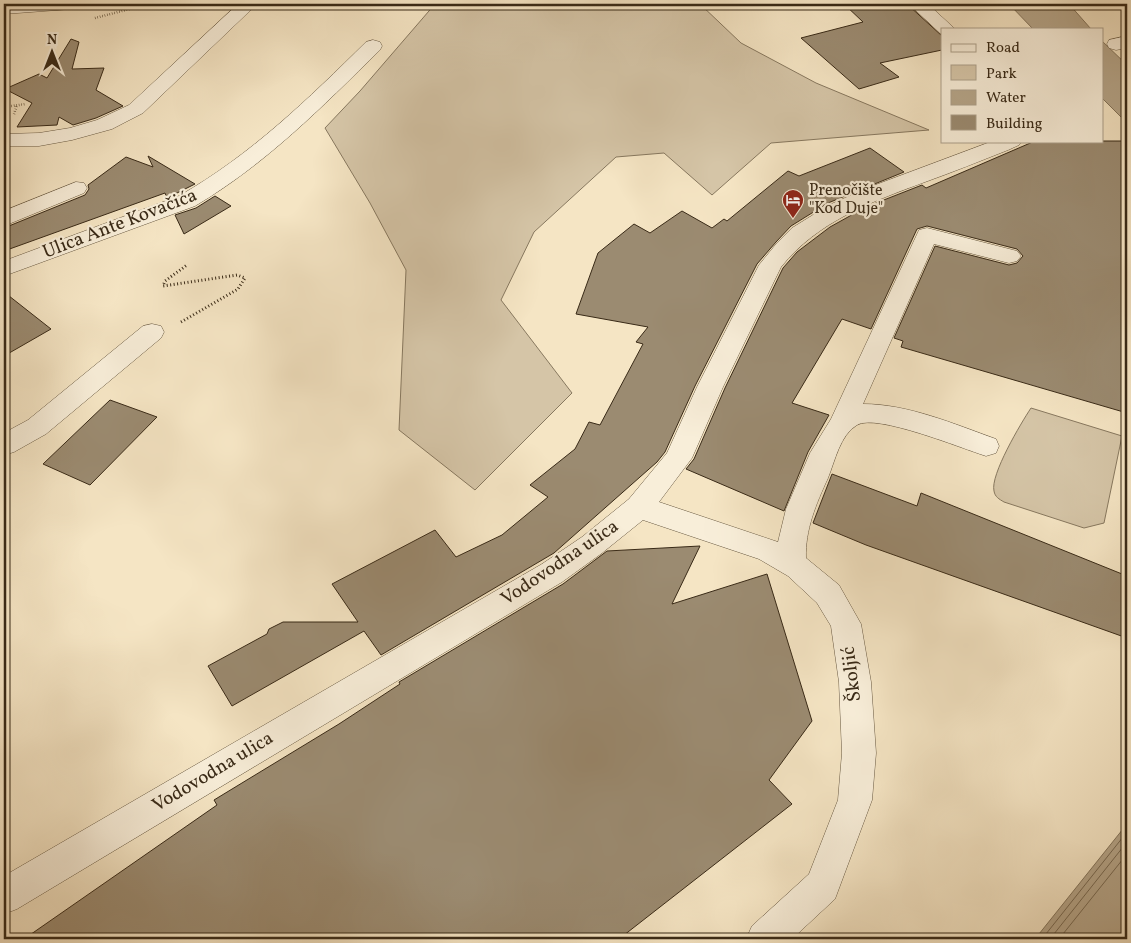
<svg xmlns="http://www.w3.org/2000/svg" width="1131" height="943" font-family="Vollkorn,serif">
<rect width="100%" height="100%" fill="#f5e5c4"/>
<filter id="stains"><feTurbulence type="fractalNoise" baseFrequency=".004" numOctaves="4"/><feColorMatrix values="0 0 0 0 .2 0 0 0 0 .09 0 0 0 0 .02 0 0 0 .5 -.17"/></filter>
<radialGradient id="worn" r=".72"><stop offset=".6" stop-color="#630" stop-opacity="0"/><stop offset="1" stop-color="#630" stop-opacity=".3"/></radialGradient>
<g fill="#d5c5a7" stroke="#87785f">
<polygon points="435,4 700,4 741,43 816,83 929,130 771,143 712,195 664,153 616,157 534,232 501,300 572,393 475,490 399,430 406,270 370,203 325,128 360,91"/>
<path d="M1031,408l91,28 -18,87 -20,5 -80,-26c-5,-3 -9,-5 -10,-11 -4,-16 27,-68 37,-83z"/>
</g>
<g fill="#b5a589" stroke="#83745b">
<polygon points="1009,4 1069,4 1091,29 1033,29"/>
<polygon points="1102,41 1127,65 1127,123 1102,98"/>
<polygon points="1127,824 1127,939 1035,939"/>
</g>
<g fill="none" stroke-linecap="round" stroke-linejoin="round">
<g stroke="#776850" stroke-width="1">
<polyline points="1042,939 1127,832"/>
<polyline points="1050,939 1127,842"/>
<polyline points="1059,939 1127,854"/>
</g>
</g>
<g fill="#9b8b71" stroke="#392a17">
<polygon points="844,4 907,4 942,36 942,50 880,63 899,77 859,89 801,38 863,22"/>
<polygon points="71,39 79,42 72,69 104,68 96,90 123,106 96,118 73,125 59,117 57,125 17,127 32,103 5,89 39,74 47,78"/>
<polygon points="1035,141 1127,141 1127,413 901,347 903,341 894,338 935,246 1009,265 1017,263 1023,256 1017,249 927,226 917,229 871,329 842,319 792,403 829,415 808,452 784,511 686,469 694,459 725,388 783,268 797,252 830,227 866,207 922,185 926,188"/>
<polygon points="870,148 904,172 828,203 791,226 776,242 757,264 695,386 665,452 657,462 554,553 381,655 364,631 232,706 208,666 267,634 269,629 283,622 358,622 332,584 435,530 456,557 502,535 548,497 530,485 575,449 589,422 600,425 643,344 636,342 648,327 576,314 598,253 634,224 650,233 682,211 712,228 724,219 727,221 788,171 799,176"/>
<polygon points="148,156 195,184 167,198 165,193 4,251 4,228 85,195 89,189 88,185 126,157 153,167"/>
<polygon points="215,196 231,206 184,234 175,215 196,208"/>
<polygon points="4,292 51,329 4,356"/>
<polygon points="110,400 157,417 90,485 43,464"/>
<polygon points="832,474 917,506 921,493 1127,576 1127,638 866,545 813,523"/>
<polygon points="700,546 672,604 767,574 812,721 769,780 792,804 619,939 24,939 217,805 214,800 339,724 400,684 399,682 563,584 607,551"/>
</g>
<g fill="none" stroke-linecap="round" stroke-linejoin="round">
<g stroke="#685942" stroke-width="1">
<g id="minor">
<polygon points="4,4 80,4 77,8 71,9 4,14"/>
<polygon points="238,4 257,4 143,113 112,129 72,140 39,146 4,146 4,134 39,133 70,128 97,120 129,105"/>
<polygon points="909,4 928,4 955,29 942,29 942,34 940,33"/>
<polygon points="1127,36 1127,48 1116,50 1109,48 1107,44 1109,40"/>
<path d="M373,40l7,2 2,4 -2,4c-58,57 -114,114 -185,156l-191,70v-15l175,-65c72,-41 129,-97 187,-154z"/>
<path d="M993,141h29l-3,4 -11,5c-28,11 -55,22 -83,32 -54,20 -107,39 -144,85l-58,120 -31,71 -33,44 119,40 8,-33 24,-56 21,-34 88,-189 8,-2 90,23 4,5 -4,5 -8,2 -75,-19 -71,160c45,0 91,20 133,35l3,7 -3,7 -10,3c-23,-7 -110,-43 -129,-31 -17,10 -22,36 -29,53 -12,26 -23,52 -22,80l33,27 22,39 10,58 5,71 -4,47 -37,99 -43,40h-46l6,-13 57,-52 29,-74 4,-47 -3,-71 -8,-56 -14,-23 -29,-27 -29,-17 -116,-39 -41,33 -40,29 -545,327 -13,5v-38l538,-312 40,-27 47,-38 38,-46 30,-66 62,-122 18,-22 15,-15 37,-23 41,-18z"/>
<polygon points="76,182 84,183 87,188 84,193 4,226 4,211"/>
<polygon points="152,324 161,326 164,332 161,338 46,434 14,452 4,455 4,433 28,420 143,326"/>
</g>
</g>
<g stroke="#392a17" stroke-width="2.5" stroke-dasharray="0.5 2" stroke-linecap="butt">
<polyline points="95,18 145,5"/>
<polyline points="4,107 26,104"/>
<polyline points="14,114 17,105"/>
</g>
<polyline stroke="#392a17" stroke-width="3" stroke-dasharray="1 2.5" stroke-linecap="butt" points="181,322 238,289 245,278 237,275 163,286 165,281 187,265"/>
<use href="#minor" fill="#f8eed9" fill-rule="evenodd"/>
</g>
<defs>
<g id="hotel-pin" transform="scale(1.125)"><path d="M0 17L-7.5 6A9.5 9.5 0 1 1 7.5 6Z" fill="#8f2418" stroke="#f8eed9"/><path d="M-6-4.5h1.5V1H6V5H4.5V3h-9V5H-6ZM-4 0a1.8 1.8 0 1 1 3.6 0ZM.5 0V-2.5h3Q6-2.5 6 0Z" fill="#fff"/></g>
</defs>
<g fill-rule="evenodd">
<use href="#hotel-pin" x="793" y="200"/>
</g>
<g text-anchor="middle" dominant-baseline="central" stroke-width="4.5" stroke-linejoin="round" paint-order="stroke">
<g font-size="16" fill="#392a17" stroke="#f8eed9" text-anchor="start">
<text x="809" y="191">Prenočište<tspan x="809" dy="18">"Kod Duje"</tspan></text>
</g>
<g font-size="19" fill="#392a17" stroke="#f8eed9">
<text transform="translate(120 224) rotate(-21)">Ulica Ante Kovačića</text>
<text transform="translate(560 563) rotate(-34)">Vodovodna ulica</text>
<text transform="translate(852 674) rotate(-97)">Školjić</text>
<text transform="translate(213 772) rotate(-31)">Vodovodna ulica</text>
</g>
</g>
<rect width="1131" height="943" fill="none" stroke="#f5e5c4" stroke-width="20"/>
<rect x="5" y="5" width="1121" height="933" fill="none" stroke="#392a17" stroke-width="2.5"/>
<rect x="10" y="10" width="1111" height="923" fill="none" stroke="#392a17"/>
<rect x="941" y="28" width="162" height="115" fill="#f8eed9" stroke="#aca08b"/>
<rect x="951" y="44" width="25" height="8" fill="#f8eed9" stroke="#aca08b"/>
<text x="986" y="52" font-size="15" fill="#392a17">Road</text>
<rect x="951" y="65" width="25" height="15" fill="#d5c5a7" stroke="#aca08b"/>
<text x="986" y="78" font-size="15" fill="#392a17">Park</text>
<rect x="951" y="90" width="25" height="15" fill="#b5a589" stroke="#aca08b"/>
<text x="986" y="102" font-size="15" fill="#392a17">Water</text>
<rect x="951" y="115" width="25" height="15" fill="#9b8b71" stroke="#aca08b"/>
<text x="986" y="128" font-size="15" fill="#392a17">Building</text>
<g transform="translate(52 52)" stroke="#f8eed9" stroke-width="4" paint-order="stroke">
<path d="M0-4L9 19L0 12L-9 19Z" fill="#392a17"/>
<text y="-8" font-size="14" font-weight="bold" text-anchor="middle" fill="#392a17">N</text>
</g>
<rect width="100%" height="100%" filter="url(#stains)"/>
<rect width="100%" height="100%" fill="url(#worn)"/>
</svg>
